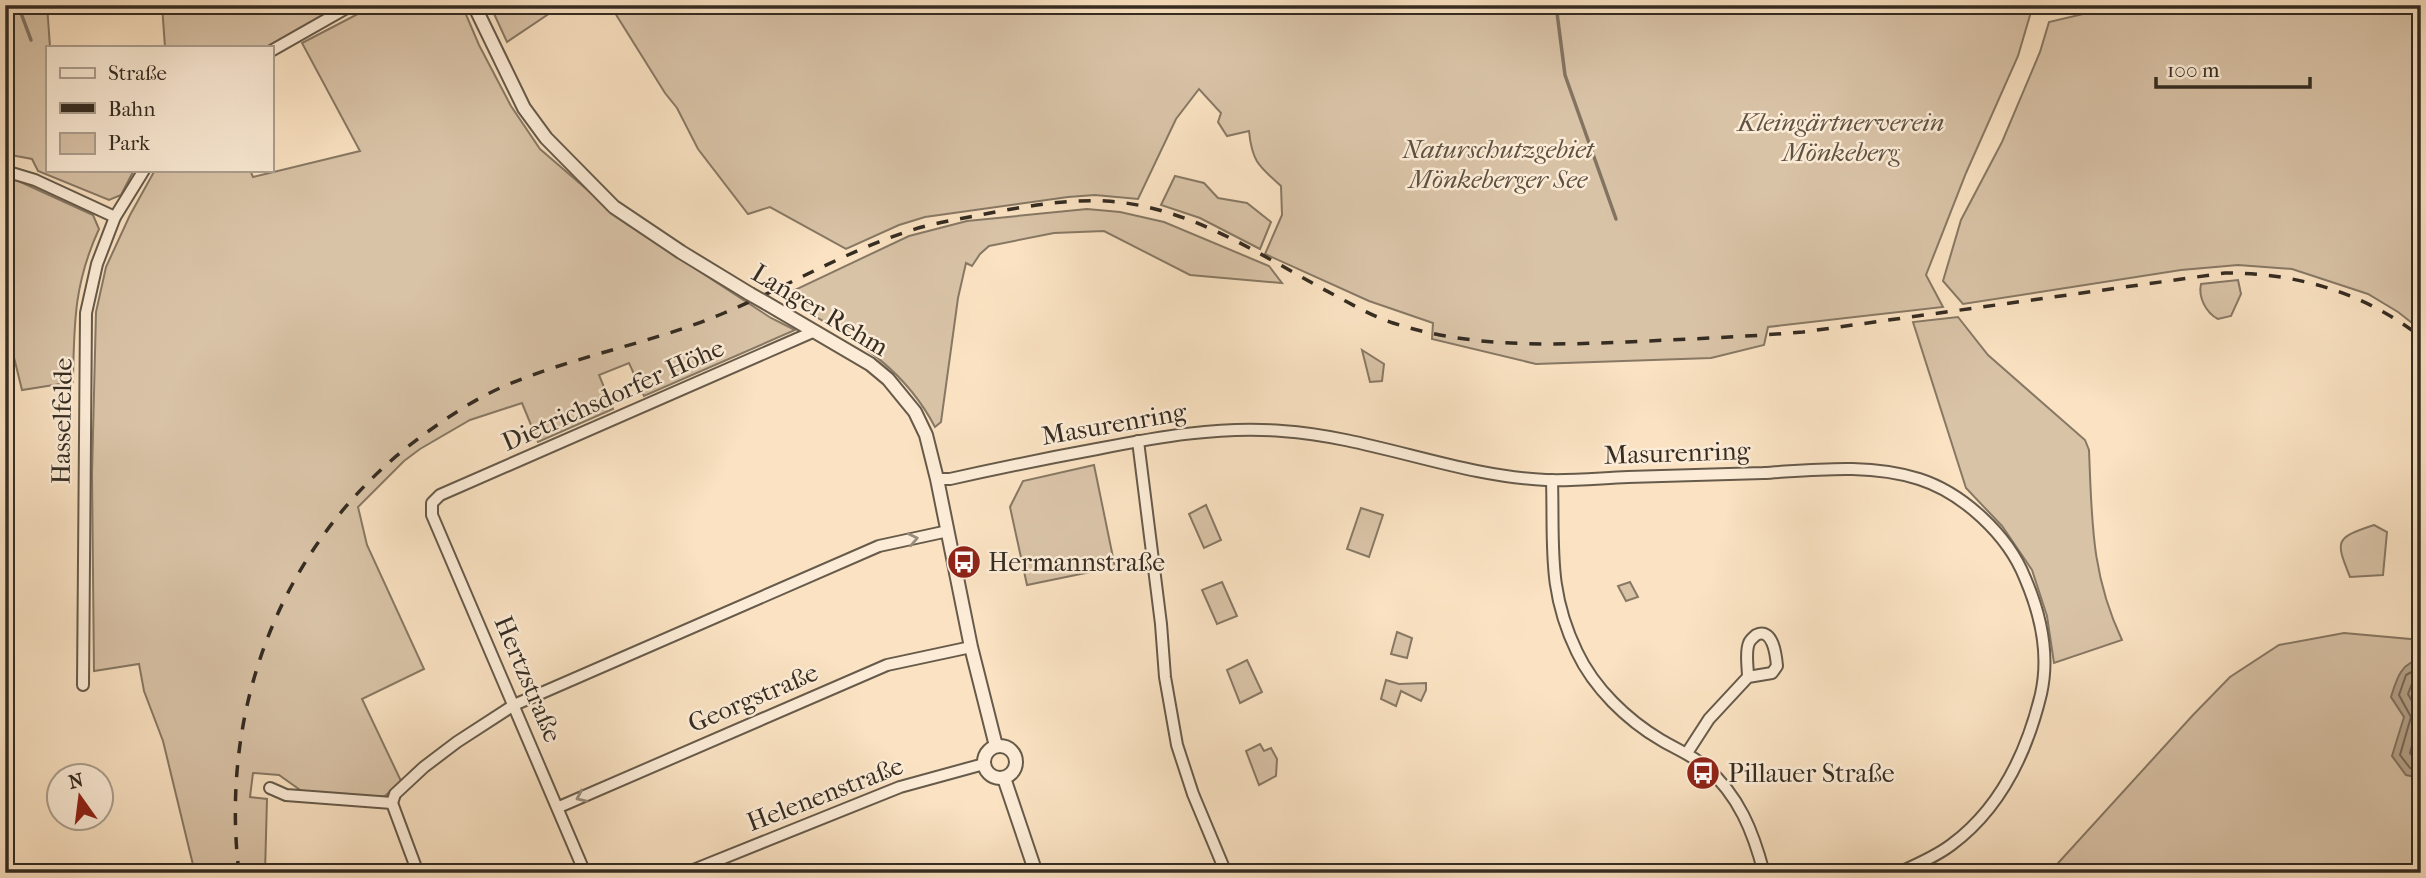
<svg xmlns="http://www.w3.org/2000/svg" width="2426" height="878" font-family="'IM FELL French Canon',serif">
<rect width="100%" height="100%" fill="#fae2c2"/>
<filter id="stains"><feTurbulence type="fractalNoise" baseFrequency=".00286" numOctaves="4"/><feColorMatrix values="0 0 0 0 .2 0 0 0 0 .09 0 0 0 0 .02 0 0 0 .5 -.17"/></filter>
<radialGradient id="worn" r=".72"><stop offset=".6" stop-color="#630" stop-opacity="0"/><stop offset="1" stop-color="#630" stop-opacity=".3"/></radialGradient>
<g fill="#d9c3a7" stroke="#877864" stroke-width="2">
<polygon points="5,5 47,5 50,47 47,47 47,170 134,170 121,195 109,200 38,171 32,159 5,154"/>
<polygon points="162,5 341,5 267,47 165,47"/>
<polygon points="375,5 462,5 479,45 511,106 540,149 627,224 771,318 795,330 644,396 629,363 599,375 613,409 538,442 522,403 470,420 420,449 404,461 358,507 367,545 424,669 362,699 401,781 385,796 379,797 303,792 279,775 253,773 250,797 267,799 265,873 195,873 163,741 144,691 139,664 94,671 92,474 96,312 106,267 130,215 155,170 250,170 253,177 360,151 302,43"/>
<polygon points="490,5 562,5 507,42"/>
<path d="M610,5h1423l-15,51 -52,117 -40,102 17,32 -175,20 -4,18 -53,13 -175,6 -104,-25 1,-16 -64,-22 -104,-47 17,-39 -1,-29c-22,-20 -29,-24 -32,-55l-22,5 -9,-14 3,-9 -22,-24 -23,30 -38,80 -43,-4 -27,2 -143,20 -26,8 -53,24 -76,-42 -22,7 -50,-65 -21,-41 -12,-15z"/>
<polygon points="2121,5 2421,5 2421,330 2398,312 2368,294 2292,269 2238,265 2181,270 1963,304 1943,281 1961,220 2002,142 2040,52 2049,22"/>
<polygon points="1175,176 1204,183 1218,198 1247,203 1271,222 1260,249 1200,218 1161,205"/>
<path d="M5,177l9,2 79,36 6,14c-25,54 -25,95 -26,153l-51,8 -17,-69z"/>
<path d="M1087,209l33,3 44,10 105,44 13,17 -92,-8 -86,-44 -50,2 -65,13 -9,8 -8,12 -6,-3 -8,35 -17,124 -6,5c-35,-67 -91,-92 -153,-131l127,-60 58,-15z"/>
<path d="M2238,280l3,14 -10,22 -13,3c-12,-6 -20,-22 -17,-35z"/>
<path d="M1958,317l30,38 97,85 4,10c3,71 2,124 33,190l-68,23 -7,-47 -15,-46 -30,-44 -36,-38 -53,-166z"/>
<polygon points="1362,350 1384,364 1382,381 1370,382"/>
<polygon points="1094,465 1115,567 1027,585 1010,507 1023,481"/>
<polygon points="1206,505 1221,540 1204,548 1189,514"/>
<polygon points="1361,508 1383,515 1369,557 1347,549"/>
<path d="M2374,525l13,7 -4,43 -33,2c-15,-37 -15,-39 24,-52z"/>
<polygon points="1222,582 1237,616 1217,624 1202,590"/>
<polygon points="1630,582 1638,597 1626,601 1618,586"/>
<polygon points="1397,632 1412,638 1407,658 1391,654"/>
<polygon points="2344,633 2421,640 2421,873 2049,873 2193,715 2230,677 2279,645"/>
<polygon points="1247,660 1262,692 1240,703 1227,670"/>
<polygon points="1386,680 1399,684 1426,683 1426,690 1421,701 1401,691 1396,706 1381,699"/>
<polygon points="1260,744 1264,751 1271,748 1277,759 1276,776 1259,785 1246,751"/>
</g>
<path fill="#b7a48c" stroke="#837462" stroke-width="2" d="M2421,660v118l-15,-3 -14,-19 12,-39 -13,-20c5,-16 10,-36 30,-37z"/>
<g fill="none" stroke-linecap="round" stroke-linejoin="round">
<g stroke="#766857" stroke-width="2">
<polyline points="2421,667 2406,675 2399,695 2411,717 2400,755 2410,768 2421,771"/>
<polyline points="2421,676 2413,681 2408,694 2420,716 2410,753 2415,760 2421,762"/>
</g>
<g stroke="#837462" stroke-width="3.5">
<polyline points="18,5 31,40"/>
<polyline points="1556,5 1565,75 1616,219"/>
</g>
<g stroke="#665a4a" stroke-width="14">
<g id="minor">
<polyline points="271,51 352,5"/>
<polyline points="5,171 35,180 115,217"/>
<polyline points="1138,441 1161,624 1165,677 1177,745 1193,794 1226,873"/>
<path d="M937,479h13c49,-11 98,-21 147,-30 61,-12 122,-23 185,-18 90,6 174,45 264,49 28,1 55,-2 82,-3 45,-1 90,-3 135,-4 51,-3 106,-10 156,6 44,14 89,56 106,99 16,37 25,76 16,116 -14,58 -41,115 -90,151 -16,12 -35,20 -53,28"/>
<path d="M1552,480c2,66 -5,110 25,172 17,36 50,68 84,88 15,9 31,15 45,27 33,29 47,64 58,106"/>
<polyline points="83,685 86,313 97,264 115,217 144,170"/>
<path d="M1687,753l22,-34 39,-42c0,-10 -3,-25 1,-34 1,-3 5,-6 7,-8 17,-8 20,20 21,31l-5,7 -24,4"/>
<polyline points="270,788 286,795 392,803"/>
<polyline points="392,803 395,794 424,767 457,742 514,705 879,546 948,531"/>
<polyline points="392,803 418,873"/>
<polyline points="559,807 887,665 971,647"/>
<polyline points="585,873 432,515 432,503 440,495 815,331"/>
<polyline points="686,873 900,787 984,764"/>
</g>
</g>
<g stroke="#665a4a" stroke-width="16">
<g id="tertiary">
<polyline points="474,5 524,108 546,138 614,207 681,252 750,294"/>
<polyline points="766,303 870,364 888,379 915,412 926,435 937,479 971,647 996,746"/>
<circle cx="1000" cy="762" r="16"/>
<polyline points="1004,778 1036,873"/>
</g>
</g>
<use href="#minor" stroke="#fcecd7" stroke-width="10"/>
<use href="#tertiary" stroke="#fcecd7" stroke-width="12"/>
<path stroke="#352c22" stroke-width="3.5" stroke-dasharray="12 12" stroke-linecap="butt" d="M239,873c-21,-174 49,-345 194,-445 21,-15 43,-29 67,-40 72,-32 151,-44 224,-75 60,-25 117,-59 179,-80 25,-9 51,-13 77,-18 41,-8 84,-16 126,-14 81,5 148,50 217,88 23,12 46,26 70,34 77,25 155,22 234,19 59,-3 118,-5 176,-10l422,-59c72,0 138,19 196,64"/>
<g stroke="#665a4a" stroke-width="16" stroke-linecap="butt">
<polyline id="tertiary-bridge" points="750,294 766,303"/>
</g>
<use href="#tertiary-bridge" stroke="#fcecd7" stroke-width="12"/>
</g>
<defs><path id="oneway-chevron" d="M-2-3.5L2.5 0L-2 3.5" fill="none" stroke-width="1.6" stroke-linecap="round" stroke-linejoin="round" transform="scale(1.75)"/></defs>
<g stroke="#988c7c">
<use href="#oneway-chevron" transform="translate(913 539) rotate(-12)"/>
<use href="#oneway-chevron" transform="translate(581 797) rotate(156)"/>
</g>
<defs>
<g id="bus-disc" transform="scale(1.75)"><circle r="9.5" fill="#8f2418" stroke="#fcecd7"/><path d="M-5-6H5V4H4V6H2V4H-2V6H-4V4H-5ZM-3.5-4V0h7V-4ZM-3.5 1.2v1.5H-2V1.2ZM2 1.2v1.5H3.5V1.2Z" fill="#fff"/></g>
</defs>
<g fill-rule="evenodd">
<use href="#bus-disc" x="964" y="562"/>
<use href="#bus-disc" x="1703" y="773"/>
</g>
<g text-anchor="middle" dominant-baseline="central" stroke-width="5" stroke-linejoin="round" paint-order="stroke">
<g font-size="26" font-style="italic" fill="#5e5243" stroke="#fcecd7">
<text x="1841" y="122">Kleingärtnerverein<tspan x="1841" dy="30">Mönkeberg</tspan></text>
<text x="1498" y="149">Naturschutzgebiet<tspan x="1498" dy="30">Mönkeberger See</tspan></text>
</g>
<g font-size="26" fill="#352c22" stroke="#fcecd7">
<text transform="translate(820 310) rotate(31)">Langer Rehm</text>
<text transform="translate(613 395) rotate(-24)">Dietrichsdorfer Höhe</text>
<text transform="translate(62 421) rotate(-89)">Hasselfelde</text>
<text transform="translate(1114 424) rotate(-10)">Masurenring</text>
<text transform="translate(1677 453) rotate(-2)">Masurenring</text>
<text transform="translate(528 679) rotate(67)">Hertzstraße</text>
<text transform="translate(753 698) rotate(-23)">Georgstraße</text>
<text transform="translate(825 794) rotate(-21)">Helenenstraße</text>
</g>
<g font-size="26" fill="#352c22" stroke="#fcecd7" text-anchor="start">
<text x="988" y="562">Hermannstraße</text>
<text x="1728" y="773">Pillauer Straße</text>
</g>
</g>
<rect width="2426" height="878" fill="none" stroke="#fae2c2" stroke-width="28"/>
<rect x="7" y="7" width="2412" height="864" fill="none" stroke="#352c22" stroke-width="3.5"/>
<rect x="14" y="14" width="2398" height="850" fill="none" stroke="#352c22" stroke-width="2"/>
<rect x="46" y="46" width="228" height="126" fill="#fcecd7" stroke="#ac9f8f" stroke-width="2"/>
<rect x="60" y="68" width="35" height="10" fill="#fcecd7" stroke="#ac9f8f" stroke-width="2"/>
<text x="108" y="80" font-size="21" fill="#352c22">Straße</text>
<rect x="60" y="103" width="35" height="10" fill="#352c22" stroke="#ac9f8f" stroke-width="2"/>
<text x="108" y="116" font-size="21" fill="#352c22">Bahn</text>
<rect x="60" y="133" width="35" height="21" fill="#d9c3a7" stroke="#ac9f8f" stroke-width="2"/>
<text x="108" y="150" font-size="21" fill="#352c22">Park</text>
<g transform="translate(80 797) rotate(346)"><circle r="33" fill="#fcecd7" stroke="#ac9f8f" stroke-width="2"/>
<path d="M0-5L12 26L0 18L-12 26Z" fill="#8f2418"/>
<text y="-10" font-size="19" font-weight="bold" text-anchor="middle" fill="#352c22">N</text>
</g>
<path d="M2156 77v10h154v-10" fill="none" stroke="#352c22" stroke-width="3.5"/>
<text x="2167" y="77" font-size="21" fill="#352c22" stroke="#fcecd7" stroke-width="5" paint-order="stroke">100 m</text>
<rect width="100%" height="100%" filter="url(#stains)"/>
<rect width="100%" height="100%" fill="url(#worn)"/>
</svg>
